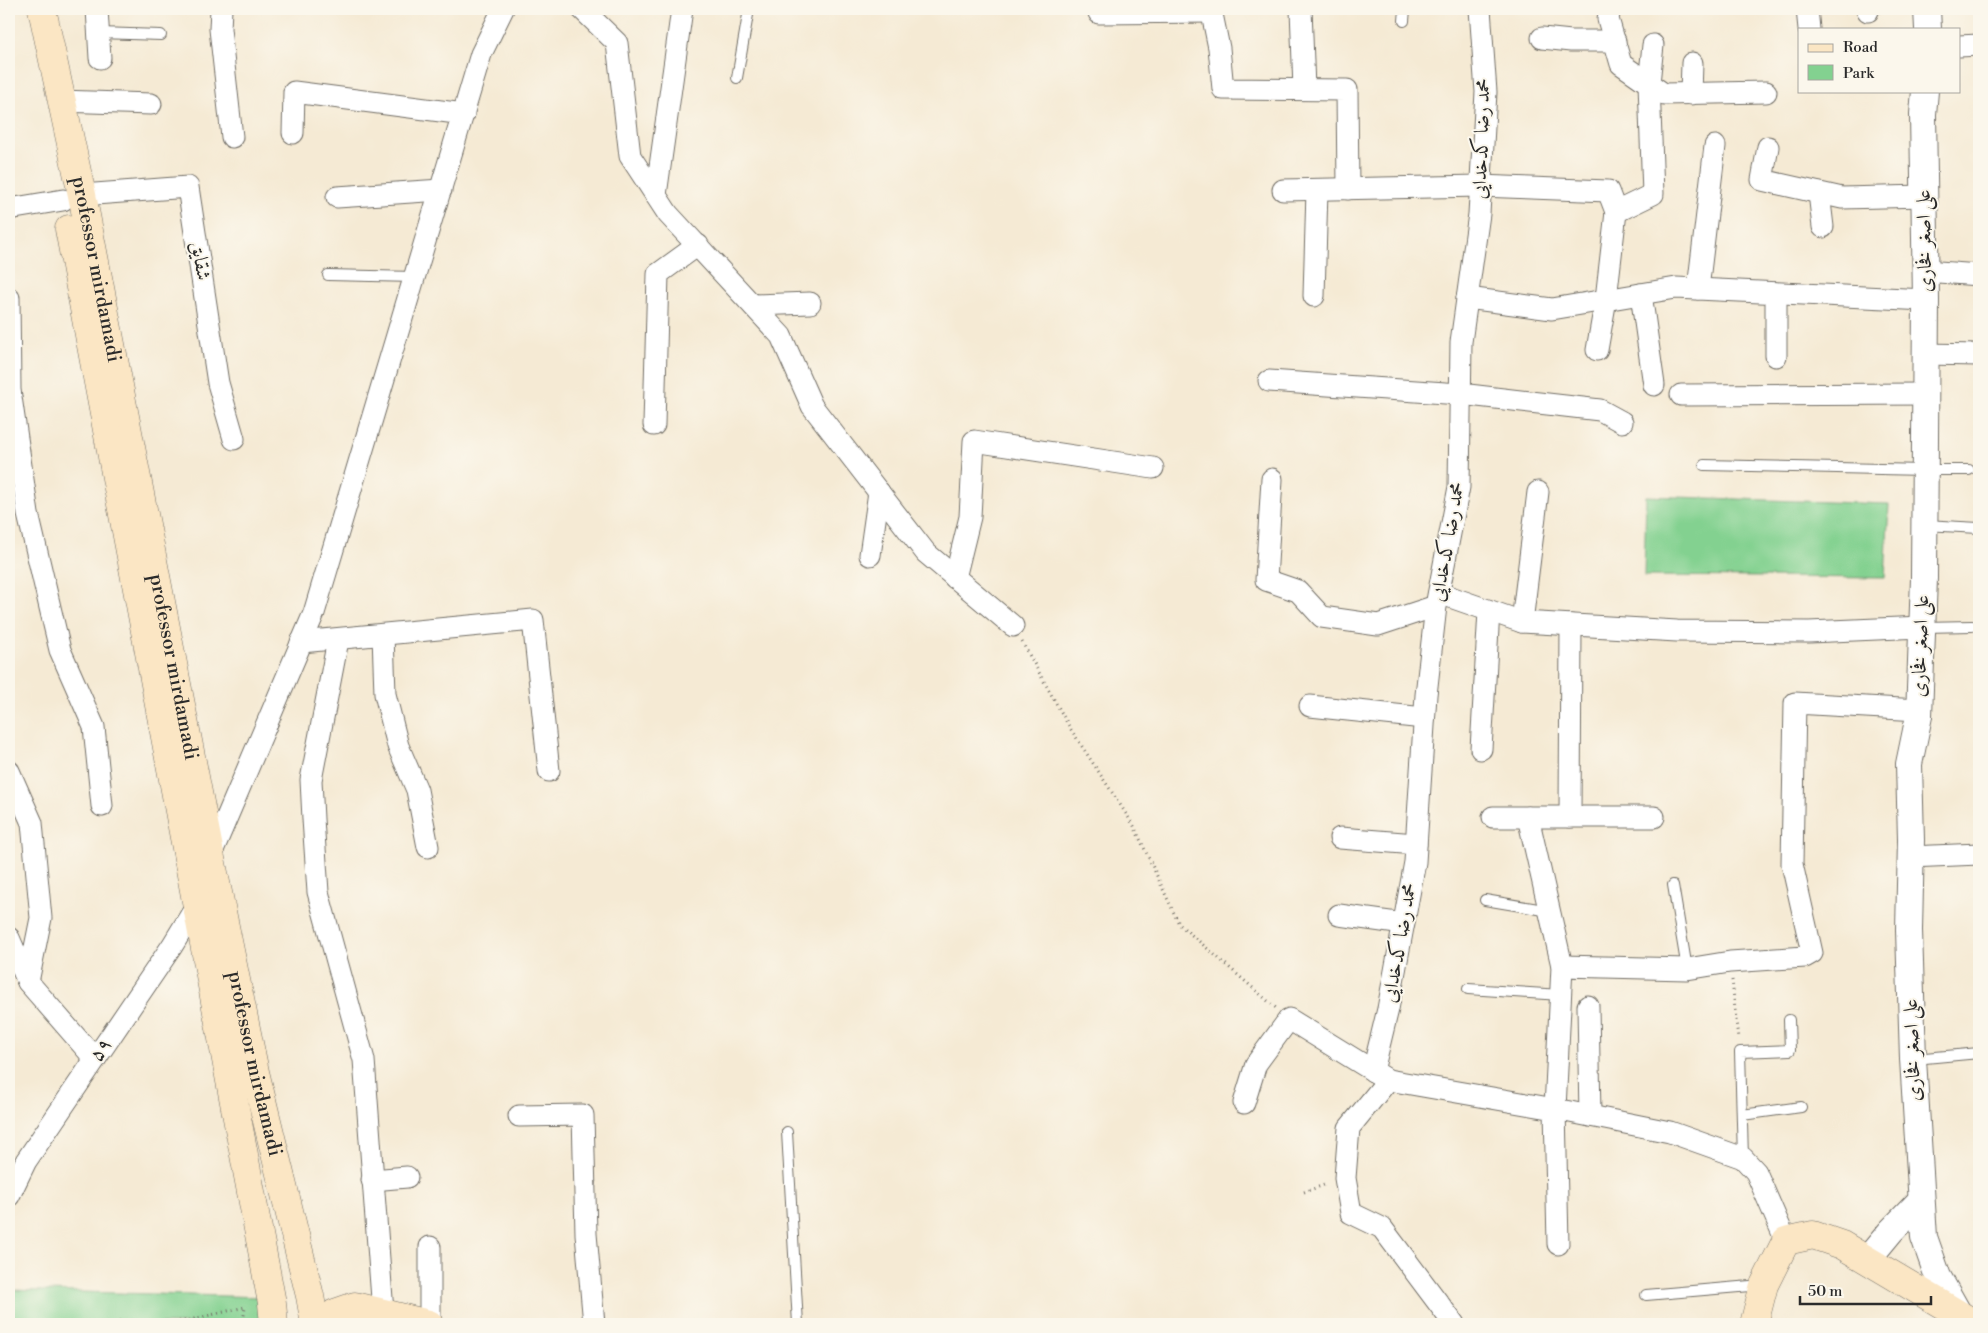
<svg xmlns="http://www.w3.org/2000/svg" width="1988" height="1333" font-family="'Libre Bodoni',Amiri,serif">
<rect width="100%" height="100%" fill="#fbf7ec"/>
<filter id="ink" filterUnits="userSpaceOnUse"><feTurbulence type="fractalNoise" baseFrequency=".02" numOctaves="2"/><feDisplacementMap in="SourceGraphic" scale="10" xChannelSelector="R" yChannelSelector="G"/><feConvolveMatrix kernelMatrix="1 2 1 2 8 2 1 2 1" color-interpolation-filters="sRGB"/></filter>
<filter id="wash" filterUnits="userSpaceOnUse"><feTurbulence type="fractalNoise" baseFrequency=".0096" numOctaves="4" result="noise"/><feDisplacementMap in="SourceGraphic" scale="20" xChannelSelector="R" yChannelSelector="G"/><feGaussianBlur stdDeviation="1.12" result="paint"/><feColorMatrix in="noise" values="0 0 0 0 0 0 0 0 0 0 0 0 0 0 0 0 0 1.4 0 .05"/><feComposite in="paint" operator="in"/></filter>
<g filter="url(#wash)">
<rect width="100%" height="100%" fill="#f5ead4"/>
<g fill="#83d190" stroke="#577e5e">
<polygon points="1646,496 1889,504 1885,578 1644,576"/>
<polygon points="9,1290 264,1297 261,1324 9,1324"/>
</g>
</g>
<g filter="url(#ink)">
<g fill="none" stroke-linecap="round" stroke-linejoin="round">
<g stroke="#726e66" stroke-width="12">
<g id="service">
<polyline points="1404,21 1405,9"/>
<polyline points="99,33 161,35"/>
<polyline points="737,78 749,9"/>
<polyline points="328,275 415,277"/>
<polyline points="1704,465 1924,470 1969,470"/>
<polyline points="1925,525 1979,528"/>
<polyline points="1923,627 1972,626"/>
<polyline points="1673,885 1687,969"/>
<polyline points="1485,900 1550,911"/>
<polyline points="1468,989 1561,995"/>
<polyline points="1914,1059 1979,1053"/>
<polyline points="1742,1115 1801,1107"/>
<polyline points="787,1132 798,1324"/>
<polyline points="1743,1158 1740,1052 1790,1050 1789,1020"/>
<polyline points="1646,1295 1762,1285"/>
</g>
</g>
<g stroke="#726e66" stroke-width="23">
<g id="minor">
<polyline points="97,9 100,58"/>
<polyline points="221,9 220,29 232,137"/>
<polyline points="582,9 617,43 630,156 668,214 781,336 812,406 926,553 1013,626"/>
<polyline points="1211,9 1219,48 1223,89 1347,90 1348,189"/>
<polyline points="1301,9 1304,89"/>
<polyline points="1610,9 1608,19 1621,64 1664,94 1766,92"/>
<polyline points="1807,9 1809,29"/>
<polyline points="1867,9 1868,11"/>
<polyline points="1099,13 1212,12"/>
<polyline points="1542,38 1571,41 1615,41"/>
<polyline points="1959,46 1979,45"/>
<polyline points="1691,94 1692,63"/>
<polyline points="60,101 151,104"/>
<polyline points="293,133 294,92 464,114"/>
<polyline points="1768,147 1762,180 1842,198 1924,196"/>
<polyline points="1283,190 1480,186 1608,191 1616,212 1606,299 1597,350"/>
<polyline points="1819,193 1823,227"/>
<polyline points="82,195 188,187 218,383 234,439"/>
<polyline points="656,195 682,9"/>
<polyline points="337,197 441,190"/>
<polyline points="9,209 63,200"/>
<polyline points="1616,212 1653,194 1649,83 1653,45"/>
<polyline points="1925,271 1979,275"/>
<polyline points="1698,289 1715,146"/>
<polyline points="1641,294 1654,385"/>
<polyline points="1314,296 1317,190"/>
<polyline points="9,298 10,390 28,514 60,650 94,727 102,806"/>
<polyline points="1467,298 1552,309 1676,288 1926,300"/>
<polyline points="753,305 810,303"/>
<polyline points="1925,354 1979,355"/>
<polyline points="1776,356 1776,293"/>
<polyline points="1269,381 1460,394 1600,410 1622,422"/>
<polyline points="1681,395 1925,394"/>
<polyline points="654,425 658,274 698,245"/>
<polyline points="1272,479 1266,580 1298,591 1322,617 1378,625 1436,606"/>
<polyline points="870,555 879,492"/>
<polyline points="955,578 970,517 974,441 1153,468"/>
<polyline points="1439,593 1522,622 1677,631 1809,632 1922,627"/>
<polyline points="1522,622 1538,492"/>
<polyline points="383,635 385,694 398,746 417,790 428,847"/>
<polyline points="338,640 311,780 313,819 318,892 364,1060 383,1312"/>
<polyline points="301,642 533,620 549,771"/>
<polyline points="1310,706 1424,718"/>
<polyline points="1481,749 1489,611"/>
<polyline points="9,771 32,823 41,918 28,982"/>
<polyline points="1493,817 1654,817"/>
<polyline points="1528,817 1562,966"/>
<polyline points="1570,817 1571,625"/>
<polyline points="1340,838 1416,844"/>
<polyline points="210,857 314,613 481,54 503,9"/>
<polyline points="1910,857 1979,854"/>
<polyline points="1339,915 1404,924"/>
<polyline points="9,938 28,982 95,1059"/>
<polyline points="1588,1006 1590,1116"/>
<polyline points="1373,1071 1388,1009 1415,862 1426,695 1436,606 1459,487 1461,342 1479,214 1486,92 1480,9"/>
<polyline points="1388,1080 1349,1128 1345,1178 1351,1213 1382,1228 1454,1324"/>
<polyline points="1244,1103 1256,1064 1289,1019 1388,1080 1555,1109 1558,1244"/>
<polyline points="519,1116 583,1115 586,1234 594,1324"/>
<polyline points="372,1180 407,1177"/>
<polyline points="9,1196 26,1161 172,946 197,905"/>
<polyline points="1786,1241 1756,1172 1743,1158 1670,1132 1555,1109 1562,966 1687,969 1730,962 1805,957 1812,953 1792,864 1795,703 1919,710"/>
<polyline points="430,1247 430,1324"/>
</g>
</g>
<g stroke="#726e66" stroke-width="28">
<g id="tertiary">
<polyline points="1927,9 1928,29"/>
<polyline points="1925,91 1923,114 1926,300 1924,578 1919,716 1909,764 1911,840 1909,930 1913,1059 1924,1237 1938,1277 1960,1316"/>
<polyline points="1867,1260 1891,1231 1921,1200"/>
</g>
</g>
<g stroke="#726e66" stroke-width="29">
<g id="secondary">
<path id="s1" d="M42,9l40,186 126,649 47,228 55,224 5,28"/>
<polyline points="69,229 272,1303 274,1324"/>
<polyline points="325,1324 335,1313 355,1306 429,1324"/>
<polyline points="1754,1324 1764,1285 1786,1241 1813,1235 1842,1245 1975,1324"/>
</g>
</g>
<g stroke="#726e66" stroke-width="3" stroke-dasharray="1 4" stroke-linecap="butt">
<polyline points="1022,642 1070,728 1134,826 1179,924 1276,1008"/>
<polyline points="1732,980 1738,1039"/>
<polyline points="1304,1192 1327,1184"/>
<polyline points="119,1321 154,1323 185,1321 245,1307 243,1324"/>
</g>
<use href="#service" stroke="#fff" stroke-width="10"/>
<use href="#minor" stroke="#fff" stroke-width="21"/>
<use href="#tertiary" stroke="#fff" stroke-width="26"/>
<use href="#secondary" stroke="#fbe6c4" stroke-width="28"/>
</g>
</g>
<g text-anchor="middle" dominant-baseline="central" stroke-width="4" stroke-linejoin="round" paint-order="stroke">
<g font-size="20" fill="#2b2b2b" stroke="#fbf7ec">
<text transform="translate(1482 139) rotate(-88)">محمد رضا کدخدایی</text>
<text transform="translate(1925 241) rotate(-91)">علی اصغر فخاری</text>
<text transform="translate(200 261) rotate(81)">شقایق</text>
<text stroke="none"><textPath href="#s1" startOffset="266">professor mirdamadi</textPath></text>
<text transform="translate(1448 542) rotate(-80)">محمد رضا کدخدایی</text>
<text transform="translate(1921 646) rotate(-88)">علی اصغر فخاری</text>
<text stroke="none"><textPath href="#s1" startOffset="671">professor mirdamadi</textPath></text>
<text transform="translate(1400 943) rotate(-80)">محمد رضا کدخدایی</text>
<text transform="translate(101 1050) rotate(-56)">۵۹</text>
<text transform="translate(1913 1050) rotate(-92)">علی اصغر فخاری</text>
<text stroke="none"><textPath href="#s1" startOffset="1076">professor mirdamadi</textPath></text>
</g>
</g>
<rect width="1988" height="1333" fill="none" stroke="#fbf7ec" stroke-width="30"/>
<rect x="1798" y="28" width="162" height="65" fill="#fbf7ec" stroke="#a8a59f"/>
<rect x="1808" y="44" width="25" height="8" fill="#fbe6c4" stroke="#a8a59f"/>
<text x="1843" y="52" font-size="15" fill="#2b2b2b">Road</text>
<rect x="1808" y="65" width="25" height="15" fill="#83d190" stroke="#a8a59f"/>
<text x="1843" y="78" font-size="15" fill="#2b2b2b">Park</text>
<path d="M1800 1296v8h131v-8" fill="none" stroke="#2b2b2b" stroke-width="2.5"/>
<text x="1808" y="1296" font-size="15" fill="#2b2b2b" stroke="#fbf7ec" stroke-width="4" paint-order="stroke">50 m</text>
</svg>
